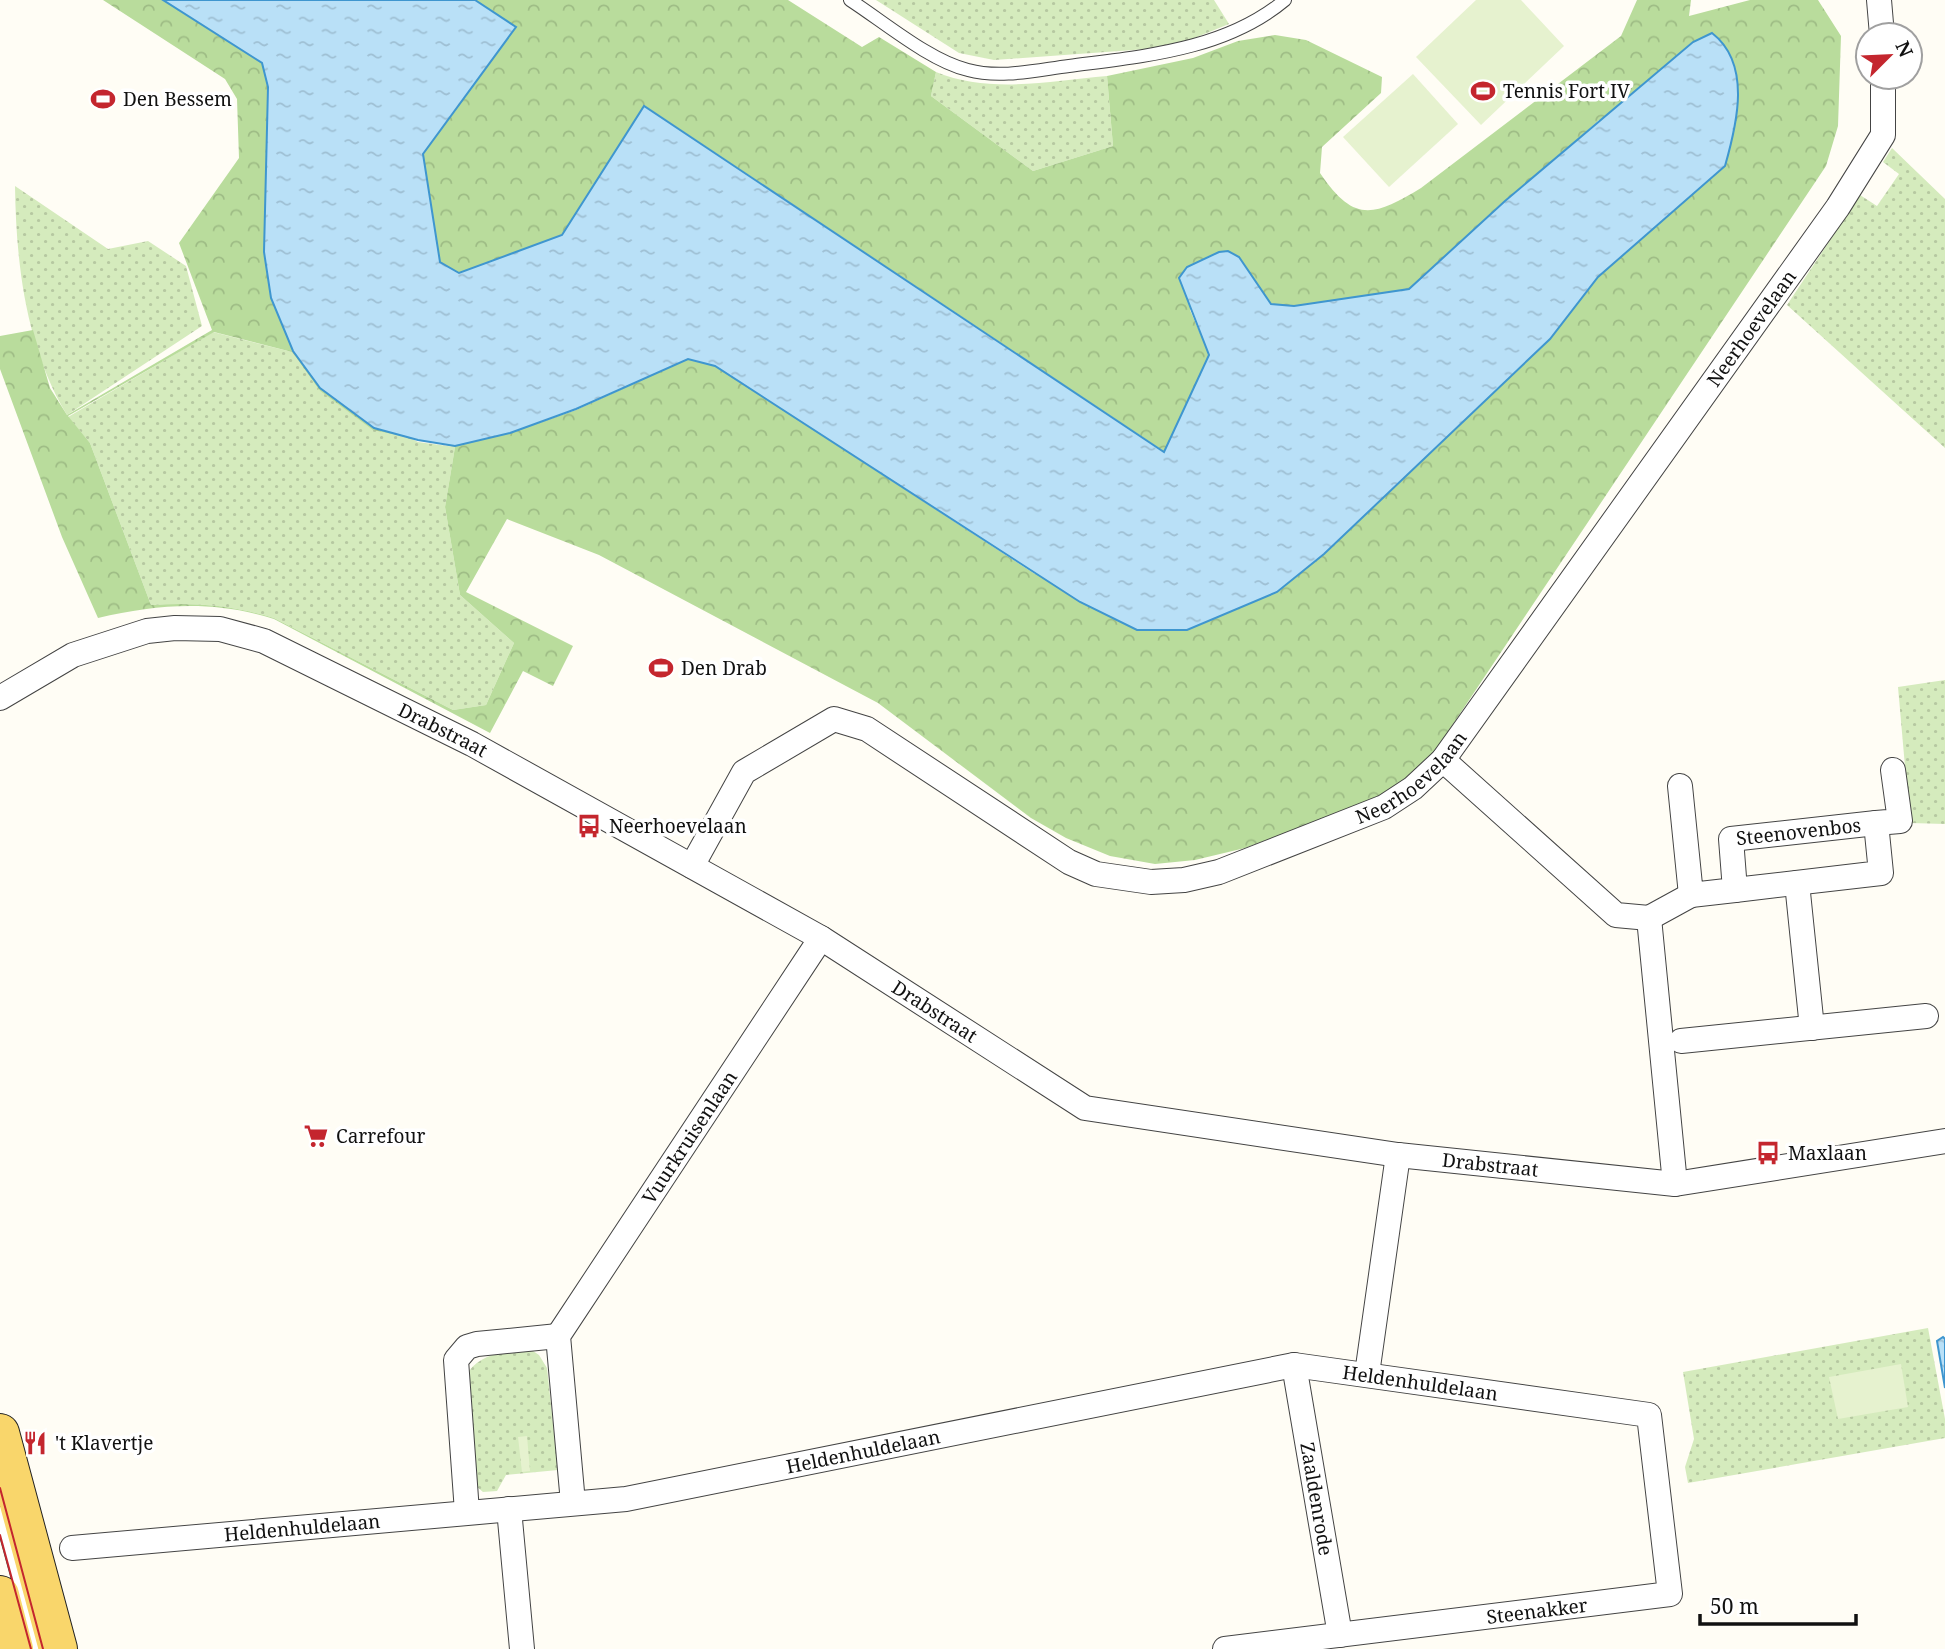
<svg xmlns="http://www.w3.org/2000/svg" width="1945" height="1649" font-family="'Noto Serif',serif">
<defs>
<pattern id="green-dots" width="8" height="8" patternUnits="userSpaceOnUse" patternTransform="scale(1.75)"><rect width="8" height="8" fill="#d5ebbd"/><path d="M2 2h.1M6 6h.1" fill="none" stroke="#b6c8a1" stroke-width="1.8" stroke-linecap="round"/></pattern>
<pattern id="forest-crowns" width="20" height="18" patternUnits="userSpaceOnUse" patternTransform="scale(1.75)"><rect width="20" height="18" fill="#b9dc9c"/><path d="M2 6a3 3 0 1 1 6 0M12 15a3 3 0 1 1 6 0" fill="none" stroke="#9ebc85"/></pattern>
<pattern id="water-ripples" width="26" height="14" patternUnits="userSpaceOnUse" patternTransform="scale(1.75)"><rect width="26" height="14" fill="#b9e0f7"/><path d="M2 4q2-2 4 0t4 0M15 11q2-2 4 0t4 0" fill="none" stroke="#9ebfd3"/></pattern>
</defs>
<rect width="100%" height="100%" fill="#fffdf5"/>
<g fill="url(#green-dots)">
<polygon points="876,0 1214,0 1229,24 1192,39 1147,49 994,60 959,53"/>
<path d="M936,72c54,22 114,9 171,4l6,70 -80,25 -102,-75z"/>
<polygon points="1892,148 1945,199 1945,448 1787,305 1860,195 1877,206 1899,174 1883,162"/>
<path d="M15,186l93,63 40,-8 38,25 16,60 -135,89c-41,-68 -51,-151 -52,-229z"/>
<path d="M213,332l79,20 27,38 99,52 37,5 -10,60 15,88 54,48 -28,62 -33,5 -179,-92c-41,-13 -81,-16 -123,-13l-61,-162 -22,-26z"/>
<polygon points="1945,680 1945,824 1910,823 1898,687"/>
<polygon points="1928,1328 1945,1419 1945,1438 1688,1483 1685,1467 1694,1439 1683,1372"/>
<path d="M533,1351l6,4 8,13 11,102 -52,5 -9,16 -14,1 -6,-5 -8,-116c14,-19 41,-21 64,-20z"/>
</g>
<path fill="url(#forest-crowns)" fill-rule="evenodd" d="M103,0h60l99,63 6,24 -4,165 7,46 22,53 27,37 54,40 44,12 38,6 54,-13 66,-23 112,-51 27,7 320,208 289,-20 226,-215 48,-62 41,-38 -40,-119 -190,169 -116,17 -22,-2 -32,-47 -49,53 19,44 -44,98 -520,-346 -83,129 -103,38 -19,-11 -18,-108 93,-127 -40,-27h313l74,47 17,-10 57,35 -5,24 102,75 80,-25 -6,-70 86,-18 45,-17 37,-6 31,5 76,37 -1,16 -59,54 -2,26c34,50 53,44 101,15l200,-152 16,-36h54l-2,16 61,-16h68l23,36 -3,90 -12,40 -399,597 -22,21 -34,17 -126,47 -50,12 -40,4 -45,-8 -44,-18 -35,-20 -153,-115 -279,-148 -92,-36 -41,73 107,54 -20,40 -30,-15 -33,62 -216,-114c-61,-19 -115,-15 -176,-1l-36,-81 -62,-168v-33l33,-6 17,58 17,27 145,-85 -33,-87 60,-85 -2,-59 -12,-20zM214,332l78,20 27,38 54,40 82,17 -10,60 15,88 54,48 -28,62 -33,5 -179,-92c-41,-13 -81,-16 -123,-13l-61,-162 -22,-27z"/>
<g fill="#e6f2cf">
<polygon points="1476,0 1521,0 1564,46 1481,125 1416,57"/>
<polygon points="1413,74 1458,124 1389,187 1343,137"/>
<polygon points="1901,1364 1908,1407 1838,1419 1829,1377"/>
<polygon points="527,1436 530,1471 522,1472 518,1437"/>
</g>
<g fill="url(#water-ripples)" stroke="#3f96cf" stroke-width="2">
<path d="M163,0h312l41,27 -93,127 17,108 19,11 103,-38 82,-129 520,346 45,-97 -30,-77 8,-11 32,-15 9,-1 11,6 32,47 23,2 115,-17 96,-88 188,-159 19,-9c40,31 25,91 13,133l-127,111 -48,62 -226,215 -47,38 -90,38h-50l-57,-28 -365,-236 -27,-7 -112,50 -66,24 -55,13 -37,-6 -44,-12 -54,-40 -27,-37 -22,-53 -7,-46 4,-165 -6,-24z"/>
<polygon points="1943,1337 1945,1339 1945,1388 1937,1341"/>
</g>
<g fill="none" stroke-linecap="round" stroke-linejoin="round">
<g stroke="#444" stroke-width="14">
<g id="lane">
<path d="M850,0c34,22 80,61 118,70 32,9 69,0 101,-4 75,-10 156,-16 216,-66"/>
<polyline points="0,1513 37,1649"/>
</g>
</g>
<g stroke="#444" stroke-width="26">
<g id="street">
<polyline points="1879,0 1882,35"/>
<path id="s1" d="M0,698l73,-43 74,-24 28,-3 45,1 44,12 208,103 349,194 264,170 313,47 277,29 270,-43"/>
<polyline points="1443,760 1616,915 1649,918"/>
<path id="s2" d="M1680,786l11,109 44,-5 -4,-51 145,-16"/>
<path id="s3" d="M692,866l52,-94 90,-53 33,10 202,133 27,12 55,8 33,-2 35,-8 165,-65 29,-19 30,-28 395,-553 45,-72v-58"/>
<polyline points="1797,883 1812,1028"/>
<polyline points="1735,890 1881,873 1876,823 1900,821 1893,770"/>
<polyline points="1649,918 1675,1184"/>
<polyline points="1649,918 1691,895"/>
<polyline points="1681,1041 1926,1016"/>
<path id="s4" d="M1294,1365l46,270"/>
<polyline points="1367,1374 1398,1155"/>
<path id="s5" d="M573,1503l-15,-167 263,-398"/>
<polyline points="509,1509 522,1649"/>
<polyline points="467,1512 456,1360 467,1347 477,1344 558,1336"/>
<path id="s6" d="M72,1548l554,-49 668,-134 355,50 21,179 -445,55"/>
</g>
</g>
<g stroke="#222" stroke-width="40">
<g id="primary">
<polyline points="0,1433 58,1649"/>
<polyline points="0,1595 14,1649"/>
</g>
</g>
<use href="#lane" stroke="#fff" stroke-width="12"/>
<use href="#street" stroke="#fff" stroke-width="24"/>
<use href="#primary" stroke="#f9d66b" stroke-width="38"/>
<g stroke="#c4262e" stroke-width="2">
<polyline points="0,1488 43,1649"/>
<polyline points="0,1535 31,1649"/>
</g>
</g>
<defs>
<g id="stadium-bare" transform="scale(1.89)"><path d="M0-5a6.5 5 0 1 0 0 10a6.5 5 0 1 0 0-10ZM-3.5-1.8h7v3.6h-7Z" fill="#c4262e" stroke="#fff" stroke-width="2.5" paint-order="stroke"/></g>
<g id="bus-bare" transform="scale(1.89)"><path d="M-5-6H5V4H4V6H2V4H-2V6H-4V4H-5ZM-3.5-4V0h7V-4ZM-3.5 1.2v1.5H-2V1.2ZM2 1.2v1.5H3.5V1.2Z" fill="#c4262e" stroke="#fff" stroke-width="2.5" paint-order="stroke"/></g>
<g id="supermarket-bare" transform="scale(1.89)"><path d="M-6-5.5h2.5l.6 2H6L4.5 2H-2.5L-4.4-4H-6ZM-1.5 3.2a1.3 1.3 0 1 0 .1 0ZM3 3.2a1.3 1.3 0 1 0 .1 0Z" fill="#c4262e" stroke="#fff" stroke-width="2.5" paint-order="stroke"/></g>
<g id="restaurant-bare" transform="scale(1.89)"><path d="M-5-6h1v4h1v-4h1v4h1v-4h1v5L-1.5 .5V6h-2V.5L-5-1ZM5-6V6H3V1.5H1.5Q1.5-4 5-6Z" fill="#c4262e" stroke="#fff" stroke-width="2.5" paint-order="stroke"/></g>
</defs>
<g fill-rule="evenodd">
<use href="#stadium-bare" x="1483" y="91"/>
<use href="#stadium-bare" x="103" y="99"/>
<use href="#stadium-bare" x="661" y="668"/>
<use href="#bus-bare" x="589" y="826"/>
<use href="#supermarket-bare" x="316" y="1136"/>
<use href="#bus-bare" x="1768" y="1153"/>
<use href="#restaurant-bare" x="35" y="1443"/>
</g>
<g text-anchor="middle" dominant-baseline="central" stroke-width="7" stroke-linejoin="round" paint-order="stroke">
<g font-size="19" fill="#111" stroke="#fff" text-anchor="start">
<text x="1503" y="91">Tennis Fort IV</text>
<text x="123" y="99">Den Bessem</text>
<text x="681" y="668">Den Drab</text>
<text x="609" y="826">Neerhoevelaan</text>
<text x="336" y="1136">Carrefour</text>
<text x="1788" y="1153">Maxlaan</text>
<text x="55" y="1443">'t Klavertje</text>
</g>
<g font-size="19" fill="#111" stroke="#fff">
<text stroke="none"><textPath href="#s3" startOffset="1426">Neerhoevelaan</textPath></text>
<text stroke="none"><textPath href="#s1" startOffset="481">Drabstraat</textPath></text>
<text stroke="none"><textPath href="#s3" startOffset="859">Neerhoevelaan</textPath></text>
<text stroke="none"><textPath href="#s2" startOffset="273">Steenovenbos</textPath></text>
<text stroke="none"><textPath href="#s1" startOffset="1048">Drabstraat</textPath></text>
<text stroke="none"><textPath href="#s5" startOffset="406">Vuurkruisenlaan</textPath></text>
<text stroke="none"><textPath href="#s1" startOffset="1636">Drabstraat</textPath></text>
<text stroke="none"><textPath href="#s6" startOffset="1365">Heldenhuldelaan</textPath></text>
<text stroke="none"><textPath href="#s6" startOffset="798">Heldenhuldelaan</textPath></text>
<text stroke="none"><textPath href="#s4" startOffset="136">Zaaldenrode</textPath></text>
<text stroke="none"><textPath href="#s6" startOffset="231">Heldenhuldelaan</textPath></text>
<text transform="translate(1537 1611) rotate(-7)">Steenakker</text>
</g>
</g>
<g transform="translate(1889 56) rotate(66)"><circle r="33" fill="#ffffff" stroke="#a0a0a0" stroke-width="2"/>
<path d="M0-5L12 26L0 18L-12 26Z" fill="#c4262e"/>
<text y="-10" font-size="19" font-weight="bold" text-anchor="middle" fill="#111111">N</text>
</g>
<path d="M1700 1614v10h156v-10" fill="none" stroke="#111111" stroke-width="3.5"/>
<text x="1710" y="1614" font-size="21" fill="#111111" stroke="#ffffff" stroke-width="5" paint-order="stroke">50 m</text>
</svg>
